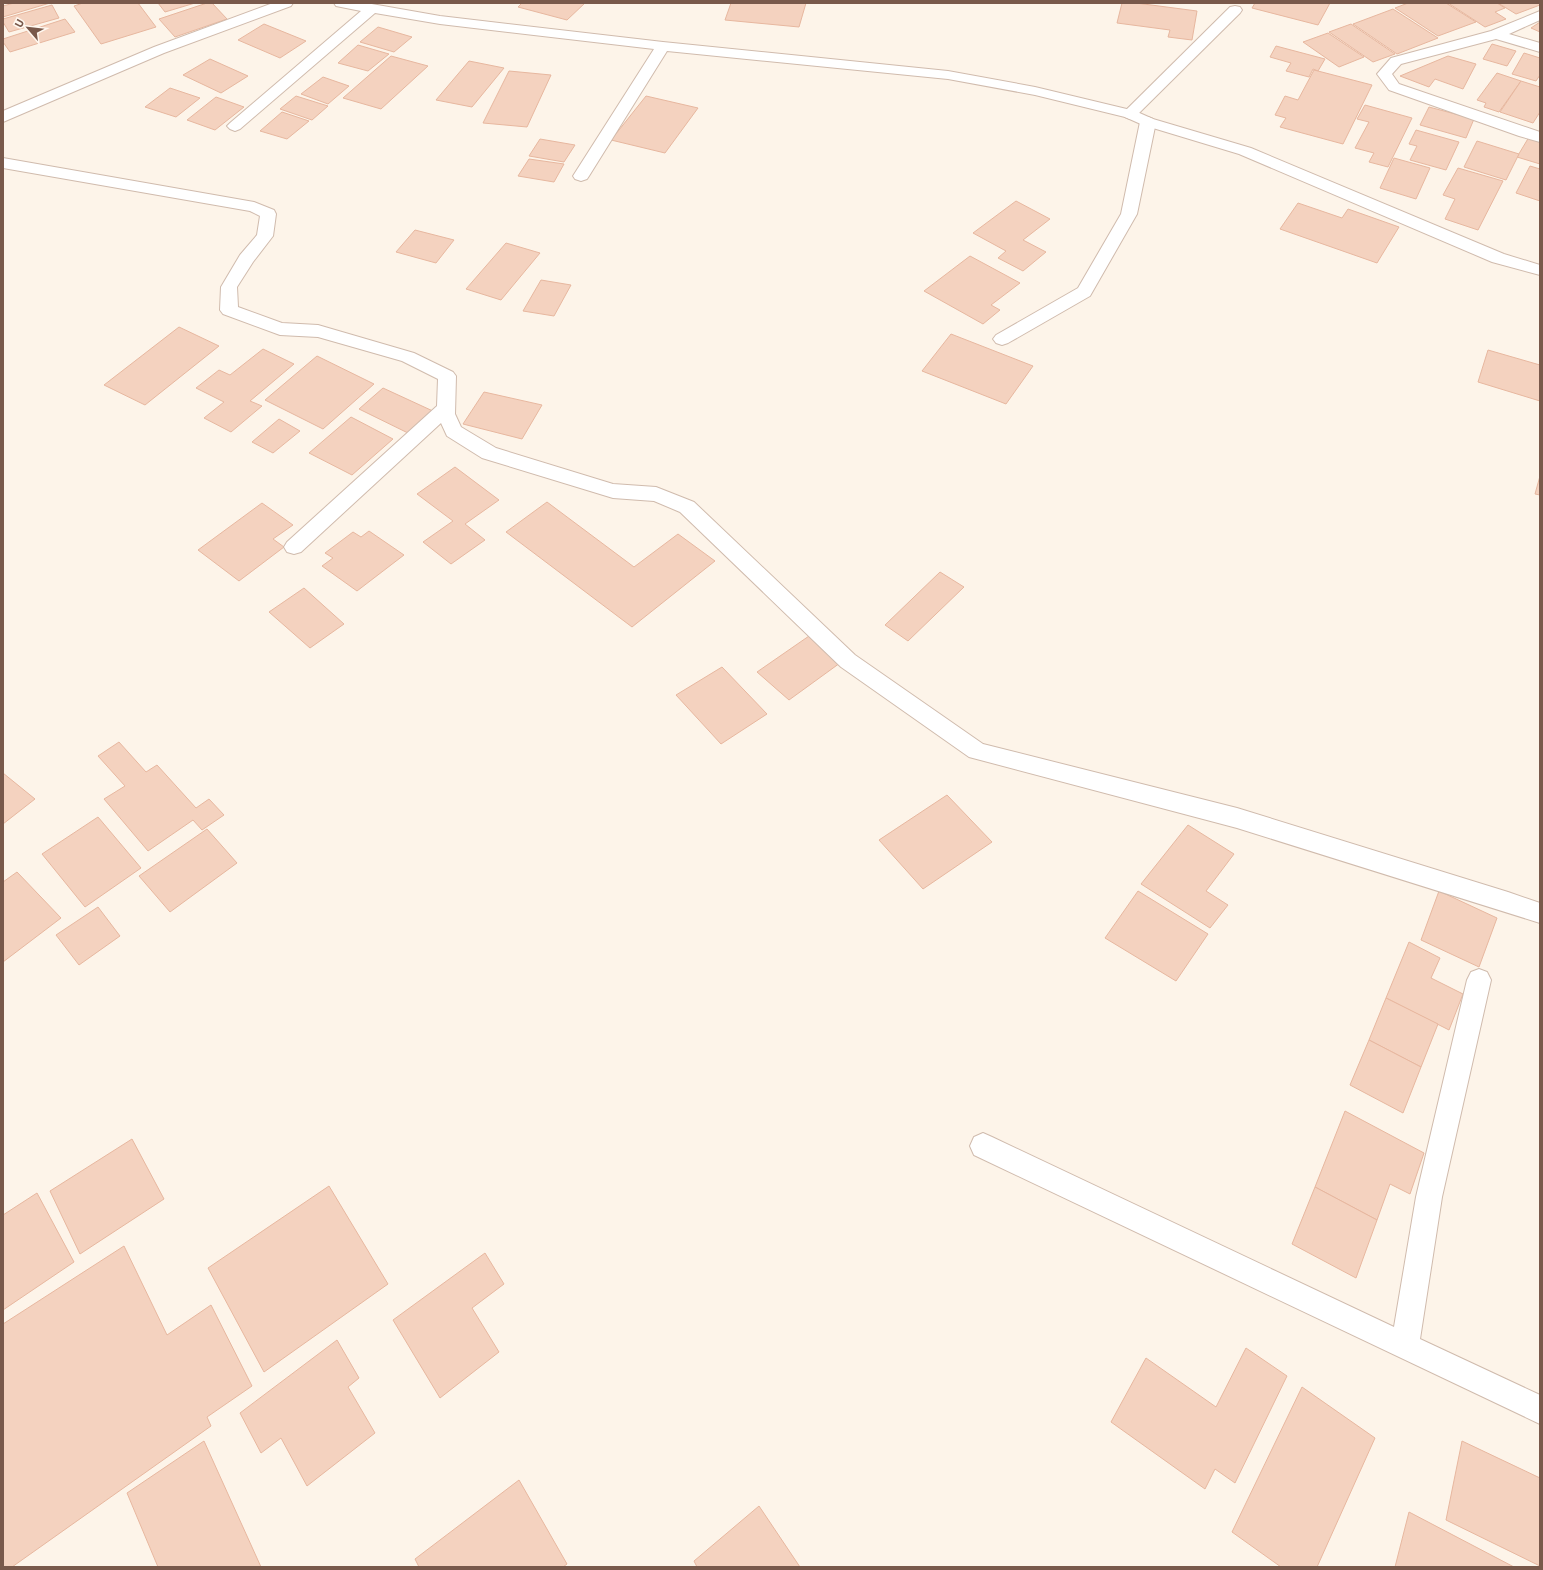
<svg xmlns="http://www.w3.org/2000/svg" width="1543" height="1570" font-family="'IBM Plex Sans',sans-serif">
<rect width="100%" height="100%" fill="#fdf4e9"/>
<g fill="#f4d2bf" stroke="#e7b79f">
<polygon points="14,3 50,3 3,17 3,6"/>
<polygon points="83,3 138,3 156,27 101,44 74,6"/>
<polygon points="158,3 195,3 165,12"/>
<polygon points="207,3 212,3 227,19 175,37 159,19"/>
<polygon points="522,3 585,3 567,20 518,7"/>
<polygon points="731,3 806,3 799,27 725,20"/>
<polygon points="1122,3 1136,3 1197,11 1192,40 1168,37 1170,30 1117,23"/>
<polygon points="1255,3 1330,3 1318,25 1252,8"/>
<polygon points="1408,3 1446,3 1476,22 1438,36 1395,8"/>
<polygon points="1448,3 1497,3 1505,8 1495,12 1506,19 1485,27"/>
<polygon points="1498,3 1539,3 1540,5 1516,14"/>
<polygon points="52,5 59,18 9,32 3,22 3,19"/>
<polygon points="1393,9 1438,38 1397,54 1353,24"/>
<polygon points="65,19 75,32 10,52 3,42 3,39"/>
<polygon points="1540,22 1540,32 1531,28"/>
<polygon points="264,24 306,41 280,58 238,40"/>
<polygon points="1351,24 1395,54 1373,62 1329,32"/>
<polygon points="378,27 412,37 394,52 360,42"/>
<polygon points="1328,33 1364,57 1339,67 1303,42"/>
<polygon points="1492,44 1516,51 1507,66 1483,59"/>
<polygon points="358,45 389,54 368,71 338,63"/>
<polygon points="1276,46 1325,59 1318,71 1313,69 1309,77 1286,71 1291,63 1270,57"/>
<polygon points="1524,53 1540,58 1540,75 1536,81 1512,74"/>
<polygon points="391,56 428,66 381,109 343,98"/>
<polygon points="1448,56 1476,64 1463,89 1435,79 1429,87 1400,76"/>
<polygon points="210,59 248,76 221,93 183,75"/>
<polygon points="469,61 504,68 472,107 436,100"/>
<polygon points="1314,70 1372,85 1343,144 1280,127 1286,118 1275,115 1285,96 1298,100"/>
<polygon points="509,71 551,75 527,127 483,123"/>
<polygon points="1497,73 1521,81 1499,112 1484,107 1486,103 1477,100"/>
<polygon points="323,77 349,86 328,104 301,94"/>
<polygon points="1521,81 1540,87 1540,112 1533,123 1500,112"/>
<polygon points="170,88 200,98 176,117 145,107"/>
<polygon points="296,96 328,106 312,120 280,109"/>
<polygon points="646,96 698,108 665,153 611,140"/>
<polygon points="216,97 244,107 215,130 187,120"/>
<polygon points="1365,105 1412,118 1388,167 1369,162 1374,153 1355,148 1369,122 1357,119"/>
<polygon points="1429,107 1474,119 1466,138 1420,125"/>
<polygon points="282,112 309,121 287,139 260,131"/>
<polygon points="1416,130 1459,142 1446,170 1410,160 1417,146 1409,144"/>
<polygon points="1529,137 1540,140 1540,164 1517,157"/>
<polygon points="540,139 575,145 564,162 529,156"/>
<polygon points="1477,141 1519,154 1506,180 1464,167"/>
<polygon points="1394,158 1430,168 1416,199 1380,188"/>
<polygon points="529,159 564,164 554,182 518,176"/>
<polygon points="1530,166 1540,169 1540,201 1516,193"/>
<polygon points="1458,168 1503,181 1478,230 1445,219 1455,199 1443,195"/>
<polygon points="1016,201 1050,219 1023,240 1046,252 1023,271 998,258 1006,251 973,233"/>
<polygon points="1298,203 1342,218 1348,209 1399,227 1377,263 1280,229"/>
<polygon points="415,230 454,240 436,263 396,252"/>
<polygon points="506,243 540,253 501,300 466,289"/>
<polygon points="970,256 1020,283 991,305 1000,310 983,324 924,291"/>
<polygon points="541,280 571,285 554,316 523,311"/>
<polygon points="179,327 219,346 145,405 104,385"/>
<polygon points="951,334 1033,366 1006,404 922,371"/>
<polygon points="263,349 294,364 250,401 262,406 231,432 204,418 224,402 196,388 219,370 230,375"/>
<polygon points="1488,350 1540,365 1540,401 1478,382"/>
<polygon points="317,356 374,384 323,429 265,400"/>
<polygon points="383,388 435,412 410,434 359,409"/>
<polygon points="484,392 542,405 522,439 463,424"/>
<polygon points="351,417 393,439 352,475 309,453"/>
<polygon points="279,419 300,431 273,453 252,442"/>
<polygon points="455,467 499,500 465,524 485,540 451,564 423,542 453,521 417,494"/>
<polygon points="1540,476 1540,495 1535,494"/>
<polygon points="547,502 634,567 678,534 715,561 632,627 506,532"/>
<polygon points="262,503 293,525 273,539 284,547 239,581 198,550"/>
<polygon points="369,531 404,555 357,591 322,566 333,558 325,553 353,532 361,537"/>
<polygon points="940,572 964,587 908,641 885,625"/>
<polygon points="304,588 344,624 310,648 269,612"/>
<polygon points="809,636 840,663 789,700 757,672"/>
<polygon points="722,667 767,714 721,744 676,695"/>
<polygon points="119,742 146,772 157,765 196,808 209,799 224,815 202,830 193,820 148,851 104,799 125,786 98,756"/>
<polygon points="3,773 35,799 3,824"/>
<polygon points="947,795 992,842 923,889 879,840"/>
<polygon points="98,817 141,868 85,907 42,854"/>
<polygon points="1188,825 1234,854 1206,891 1228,905 1210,928 1141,884"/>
<polygon points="207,829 237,863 170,912 139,876"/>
<polygon points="17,872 61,918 3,962 3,882"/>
<polygon points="1138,891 1208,934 1176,981 1105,938"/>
<polygon points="1439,891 1497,918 1479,967 1421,940"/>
<polygon points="98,907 120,936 79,965 56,935"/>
<polygon points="1409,942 1440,958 1431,978 1463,994 1449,1030 1386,998"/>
<polygon points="1386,998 1438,1024 1421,1067 1369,1040"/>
<polygon points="1369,1040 1421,1067 1403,1113 1350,1085"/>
<polygon points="1345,1111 1424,1153 1410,1194 1390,1184 1377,1220 1315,1187"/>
<polygon points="132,1139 164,1199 80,1254 50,1191"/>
<polygon points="329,1186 388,1284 264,1372 208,1268"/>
<polygon points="1315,1187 1377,1220 1356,1278 1292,1244"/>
<polygon points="37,1193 74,1262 3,1310 3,1215"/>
<polygon points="124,1246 167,1335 211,1305 252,1386 207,1417 211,1426 12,1567 3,1567 3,1324"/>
<polygon points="485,1253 504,1284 472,1308 499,1352 440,1398 393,1320"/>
<polygon points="337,1340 359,1378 348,1387 375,1433 307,1486 281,1438 261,1453 240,1413"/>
<polygon points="1246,1348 1287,1376 1235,1483 1215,1469 1205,1489 1111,1422 1146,1358 1216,1407"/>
<polygon points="1302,1387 1375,1438 1317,1567 1281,1567 1232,1532"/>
<polygon points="204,1441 261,1567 158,1567 127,1493"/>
<polygon points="1462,1441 1540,1478 1540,1566 1446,1520"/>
<polygon points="519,1480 567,1564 563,1567 419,1567 415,1559"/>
<polygon points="759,1506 800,1567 697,1567 694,1561"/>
<polygon points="1409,1512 1514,1567 1395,1567"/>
</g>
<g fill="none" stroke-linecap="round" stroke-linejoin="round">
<g stroke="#d0bbad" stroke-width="2">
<g id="service">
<polygon points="1235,6 1240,7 1242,10 1240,13 1135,117 1130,119 1125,117 1122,114 1125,111 1230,7"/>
<polygon points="1148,117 1153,119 1156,122 1137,214 1090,296 1008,343 1002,345 996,343 993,339 996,335 1078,288 1121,214 1140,122 1143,119"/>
</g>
</g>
<g stroke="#d0bbad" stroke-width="2">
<g id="minor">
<polygon points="273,3 293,3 291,6 164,53 3,122 3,111 154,47"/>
<polygon points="334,3 366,3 440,16 663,42 948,71 1035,87 1135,111 1153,119 1251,148 1504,254 1540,265 1540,275 1492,262 1239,154 1143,125 1125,117 1035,95 948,79 667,51 589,176 587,179 581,181 575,179 573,176 654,49 440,24 375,13 240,129 235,131 230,129 227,126 230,123 361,11 336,6"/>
<polygon points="1540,11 1540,20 1509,34 1540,43 1540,52 1496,39 1401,64 1392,74 1399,84 1540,132 1540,142 1519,136 1389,90 1377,74 1391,58 1491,31"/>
<polygon points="3,158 254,202 274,210 276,214 273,236 253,262 237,287 238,307 282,323 318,325 414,353 453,372 456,376 455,414 461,427 496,448 613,484 656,487 694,502 855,655 983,744 1237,808 1508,892 1540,903 1540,923 1237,828 969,757 841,667 680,512 654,501 613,498 482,458 447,436 441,423 301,552 294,554 287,552 284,547 287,542 437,406 438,379 402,361 318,337 280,335 223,314 220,310 221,287 240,255 257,235 260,216 250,211 3,168"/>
<polygon points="1479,969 1487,972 1491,980 1442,1197 1420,1339 1540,1395 1540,1424 974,1155 970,1146 974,1137 983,1133 992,1137 1394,1327 1416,1197 1467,980 1471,972"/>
</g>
</g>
<use href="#service" fill="#fff" fill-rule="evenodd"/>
<use href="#minor" fill="#fff" fill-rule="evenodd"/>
</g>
<rect width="1543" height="1570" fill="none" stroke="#79594b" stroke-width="8"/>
<g transform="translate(28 28) rotate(298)" stroke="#fff8f0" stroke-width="3" paint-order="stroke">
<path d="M0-3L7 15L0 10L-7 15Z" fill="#79594b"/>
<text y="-6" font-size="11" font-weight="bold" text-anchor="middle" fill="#79594b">U</text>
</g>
</svg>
